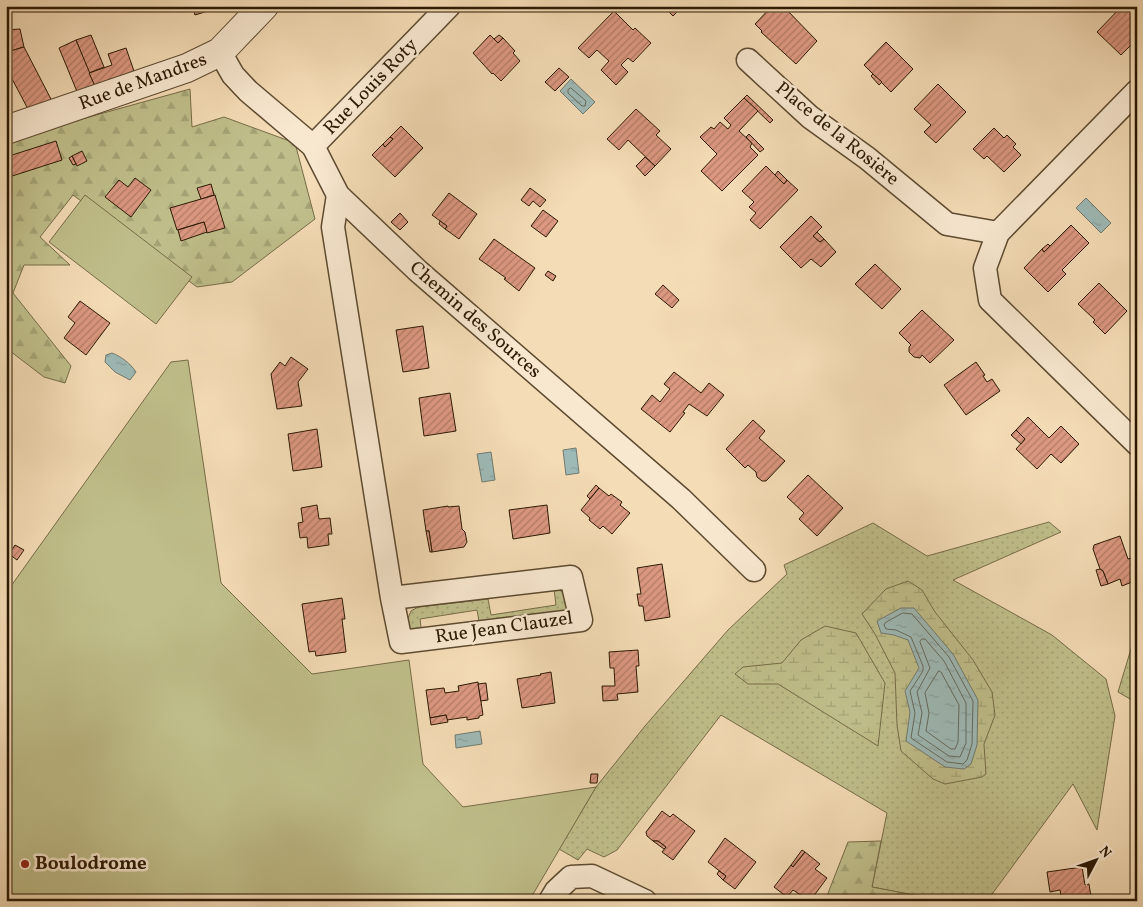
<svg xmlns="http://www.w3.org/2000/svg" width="1143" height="907" font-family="Vollkorn,serif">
<defs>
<pattern id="grass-dots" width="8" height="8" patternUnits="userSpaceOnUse" patternTransform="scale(1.25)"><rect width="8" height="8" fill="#c0bf8b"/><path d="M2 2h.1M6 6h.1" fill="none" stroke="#a5a476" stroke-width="1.8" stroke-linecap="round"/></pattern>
<pattern id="forest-firs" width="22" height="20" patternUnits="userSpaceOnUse" patternTransform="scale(1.25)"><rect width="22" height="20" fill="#c0bf8b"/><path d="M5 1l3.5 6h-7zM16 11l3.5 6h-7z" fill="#a5a476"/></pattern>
<pattern id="wetland-marsh" width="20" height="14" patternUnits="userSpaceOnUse" patternTransform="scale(1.25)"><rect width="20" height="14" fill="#c0bf8b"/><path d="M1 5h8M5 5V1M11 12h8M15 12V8" fill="none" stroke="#a5a476"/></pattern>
<pattern id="water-ripples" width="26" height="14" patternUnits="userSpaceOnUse" patternTransform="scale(1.25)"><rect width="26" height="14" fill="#9ebab7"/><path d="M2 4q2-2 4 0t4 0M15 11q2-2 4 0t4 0" fill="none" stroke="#889f9c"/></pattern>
<pattern id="building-hatch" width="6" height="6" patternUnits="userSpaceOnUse" patternTransform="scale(1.25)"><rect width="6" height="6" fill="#dc9881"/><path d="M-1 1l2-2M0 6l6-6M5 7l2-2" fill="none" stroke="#b37b67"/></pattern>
</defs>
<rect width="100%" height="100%" fill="#f4dcb6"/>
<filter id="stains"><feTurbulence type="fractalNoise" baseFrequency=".004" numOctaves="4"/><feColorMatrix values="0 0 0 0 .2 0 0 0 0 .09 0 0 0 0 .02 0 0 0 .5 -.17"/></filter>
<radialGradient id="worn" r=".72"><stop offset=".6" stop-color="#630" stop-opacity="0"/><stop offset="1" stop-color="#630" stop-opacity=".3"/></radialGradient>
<g fill="url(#grass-dots)" stroke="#766c47">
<polygon points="1049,522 1061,532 953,580 1052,635 1106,679 1115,716 1097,830 1073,784 987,901 945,901 872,887 887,813 721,715 617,850 604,857 587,849 578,860 559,849 596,787 645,726 728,630 787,574 784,565 873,523 927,556"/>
<path d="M554,589c12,1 12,9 15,19l-5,4 -84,15 -3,-17 -57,9 2,17 -14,-7 -2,-6 5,-12 7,-4 70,-8 3,16 65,-10z"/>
<polygon points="1137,629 1137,703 1118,692"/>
</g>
<g fill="url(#forest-firs)" stroke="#766c47">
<polygon points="190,89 192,127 224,117 295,143 315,219 232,282 197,287 73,195 40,237 70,265 24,265 13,293 71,366 65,383 44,377 6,348 6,140"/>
<polygon points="881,841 872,887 945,901 825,901 848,842"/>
</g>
<g fill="url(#wetland-marsh)" stroke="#766c47">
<polygon points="908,581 922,590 935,612 973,660 992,692 995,715 984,744 986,774 982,777 945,784 933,779 901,751 897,725 895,673 875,634 862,614 886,589"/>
<polygon points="825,626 856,633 885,683 878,746 778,684 748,684 735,674 743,667 782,663 801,640"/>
</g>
<g fill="#c0bf8b" stroke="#766c47">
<polygon points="85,195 192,277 156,324 49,242"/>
<polygon points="188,360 221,583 312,674 409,660 423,764 463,807 596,787 529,901 6,901 6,593 171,362"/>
</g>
<g fill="url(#water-ripples)" stroke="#707a6f">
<polygon points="571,79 595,102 583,114 560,91"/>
<polygon points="1086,198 1111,223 1101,233 1076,208"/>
<path d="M112,353c10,4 18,10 24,19l-6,8 -15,-8 -10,-10 1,-7z"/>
<polygon points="576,448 579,473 566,475 563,450"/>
<polygon points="491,452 495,480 482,482 477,454"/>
<polygon points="901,608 914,608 953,654 978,700 977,745 971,764 964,769 945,767 906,741 910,712 905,691 919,668 908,640 894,635 881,633 877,621"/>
<polygon points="480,731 482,744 456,748 455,735"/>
</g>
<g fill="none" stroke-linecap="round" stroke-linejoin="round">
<g stroke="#646a5d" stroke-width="1">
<polygon points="571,88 586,101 585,106 582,106 568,93 568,90"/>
<polygon points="903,613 912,614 949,657 973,701 972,744 967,760 963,764 947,762 911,738 915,713 910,691 923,671 923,666 911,637 896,630 886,629 884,625 885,623"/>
<polygon points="922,639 925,639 944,661 966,703 966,743 960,757 949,756 918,735 922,713 917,692 930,668 920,642"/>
<polygon points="939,671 941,672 959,705 958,742 955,749 951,749 926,731 929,713 925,693"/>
</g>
</g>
<g fill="url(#building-hatch)" stroke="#2b1903">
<polygon points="192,6 210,6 211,10 195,15"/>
<polygon points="663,6 683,6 673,16"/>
<polygon points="772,6 783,6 817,41 796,64 761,32 762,31 755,24"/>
<polygon points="1122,6 1137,7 1135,10 1137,11 1137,39 1121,55 1097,32"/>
<polygon points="614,11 633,30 635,28 651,43 633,62 628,58 621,65 628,72 616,85 601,70 609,61 597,50 589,58 578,48"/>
<polygon points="20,29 24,47 7,52 6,30"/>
<polygon points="91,35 104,67 89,73 76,40"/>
<polygon points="490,35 498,43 503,38 515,51 513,53 520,61 501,81 493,73 492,74 473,53"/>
<polygon points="499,35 503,38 498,43 494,39"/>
<polygon points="76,40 96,88 78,94 59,48"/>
<polygon points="886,42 913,69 891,92 864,65"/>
<polygon points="24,47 53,103 29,111 10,75 7,52"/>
<polygon points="126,48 135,74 96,88 89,73 112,65 108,54"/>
<polygon points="559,68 569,77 555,91 545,82"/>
<polygon points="873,74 882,82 879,85 871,76"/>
<polygon points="938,84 966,112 936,143 924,132 931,125 914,109"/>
<polygon points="747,95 773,120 770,123 744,98"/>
<polygon points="744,98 758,111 739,131 752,143 750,147 758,155 722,191 701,171 717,154 700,137 711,127 714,129 720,122 728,129 731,125 724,118"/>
<polygon points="636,109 660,131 656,135 671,149 655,166 628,140 619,150 607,139"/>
<polygon points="401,126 423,148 395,177 372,155 383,144 385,147 393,139 390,137"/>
<polygon points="994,128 1004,138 1007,135 1016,144 1013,147 1021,155 1004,172 987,156 984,159 973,149"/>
<polygon points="749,134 764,149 760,152 746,137"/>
<polygon points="390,137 393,139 385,147 383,144"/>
<polygon points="56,141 62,160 6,178 6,157"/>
<polygon points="82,151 87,161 77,166 72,156"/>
<polygon points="72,156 76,164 73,165 69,158"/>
<polygon points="645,157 655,166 645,176 636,166"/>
<polygon points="766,166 784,184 787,180 798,190 760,229 750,220 756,213 749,207 754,202 742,191"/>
<polygon points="778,171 787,180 784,184 775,175"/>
<polygon points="135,178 151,190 131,217 105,197 119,180 128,187"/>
<polygon points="211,184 214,195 201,199 197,188"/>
<polygon points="530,188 546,200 540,207 533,201 529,206 521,200"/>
<polygon points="449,193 477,214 459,239 445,229 447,226 432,215"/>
<polygon points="215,195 225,228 207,233 204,222 177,230 170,208"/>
<polygon points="543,210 558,221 546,237 531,226"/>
<polygon points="400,213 408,222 400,230 391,222"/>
<polygon points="811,216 822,227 813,236 820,242 824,239 836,252 821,267 811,259 801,268 780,247"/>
<polygon points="440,221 447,226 445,229 439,224"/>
<polygon points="204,222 207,232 181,241 178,230"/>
<polygon points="1071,225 1089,243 1062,270 1066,274 1048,292 1024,268 1042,249 1044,252"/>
<polygon points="817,232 824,239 820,242 813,236"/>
<polygon points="494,239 535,268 519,291 504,279 506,278 479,259"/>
<polygon points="1048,244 1050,246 1044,252 1042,249"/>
<polygon points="875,264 901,289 882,309 855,284"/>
<polygon points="548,271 556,276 553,281 545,275"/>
<polygon points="1099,283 1127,311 1105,334 1093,322 1095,320 1078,304"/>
<polygon points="663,285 679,300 672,308 655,294"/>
<polygon points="80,301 110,323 86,355 64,338 75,323 68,317"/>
<polygon points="922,310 954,340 930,363 922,355 920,358 914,357 909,352 909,347 911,345 899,333"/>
<polygon points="423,326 429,368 403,372 396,330"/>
<polygon points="291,357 308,369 298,382 302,406 277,409 271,374 280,362 285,366"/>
<polygon points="976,362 985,375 983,376 987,382 992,379 1000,391 966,415 944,385"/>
<polygon points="674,372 701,393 709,383 724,395 707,416 689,404 683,412 685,413 670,432 641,409 652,395 660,402 670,389 664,384"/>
<polygon points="450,393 456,431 424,436 419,398"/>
<polygon points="1028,417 1049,438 1061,426 1079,444 1061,463 1051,454 1037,469 1016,449 1025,439 1016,430"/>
<polygon points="753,420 765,431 759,438 785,461 766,481 762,481 757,477 756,472 748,465 745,468 726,449"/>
<polygon points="317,429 322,467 293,471 288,434"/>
<polygon points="1016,430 1025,439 1021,444 1011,435"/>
<polygon points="808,475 843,508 817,536 799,519 804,513 787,497"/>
<polygon points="596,485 599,488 590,499 587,496"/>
<polygon points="599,488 609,496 611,494 622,502 620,505 630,513 612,534 603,526 600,529 589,520 590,518 581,510"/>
<polygon points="317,505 319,519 330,518 332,534 328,534 329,545 308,548 307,537 300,538 298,523 303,522 301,508"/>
<polygon points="547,505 550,533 513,539 509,510"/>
<polygon points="448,506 448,507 459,506 462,529 465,532 467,542 464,547 432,552 429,531 426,531 423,510"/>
<polygon points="426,531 429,531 432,552 430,552"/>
<polygon points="1120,536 1128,559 1137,556 1137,580 1122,586 1120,579 1108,584 1103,571 1100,569 1093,549 1094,545"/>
<polygon points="15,545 24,550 17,560 9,554"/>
<polygon points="662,564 670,617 645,621 643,606 639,606 637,594 641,594 637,568"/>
<polygon points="1100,569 1103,571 1108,584 1101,586 1096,570"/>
<polygon points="342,598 345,619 342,619 346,652 316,656 315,651 309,652 302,604"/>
<polygon points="638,650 639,666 636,666 638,692 617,694 618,700 603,701 602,686 615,686 614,668 610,668 609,652"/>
<polygon points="551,672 555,703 522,708 517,679 541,675 540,674"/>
<polygon points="478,682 483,715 479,716 479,718 467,720 467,717 447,720 446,715 430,718 426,690 444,688 445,693 459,691 458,686"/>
<polygon points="486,683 488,700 481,701 478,684"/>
<polygon points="446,715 448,722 431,725 430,718"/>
<polygon points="591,774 598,774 597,783 590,783"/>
<polygon points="662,811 670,817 673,814 695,831 673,860 662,852 666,847 658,841 653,841 647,836 646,832"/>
<polygon points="725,838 756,862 735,889 723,880 726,876 708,862"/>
<polygon points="653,841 658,841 666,847 664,849"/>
<polygon points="802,850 805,852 793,867 791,865"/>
<polygon points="805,852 820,864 815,869 827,878 810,901 793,890 787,897 774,887 791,865 793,867"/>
<polygon points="1082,867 1085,885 1089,884 1091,897 1062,901 1060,890 1050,892 1047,872"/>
<polygon points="719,871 726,876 723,880 717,874"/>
</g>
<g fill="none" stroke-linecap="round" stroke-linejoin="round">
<g stroke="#5d4a30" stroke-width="25">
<g id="minor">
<polyline points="220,52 233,75 248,91 313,146 338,195 418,271 681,499 754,570"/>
<polyline points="748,60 810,117 867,158 947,224 998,233"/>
<polyline points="1137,91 998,233 985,268 990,300 1137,444"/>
<polyline points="313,146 449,6"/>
<polyline points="338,195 333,227 392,598 401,642 581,620 571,577 392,598"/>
<polyline points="550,901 556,891 571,877 592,876 645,901"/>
</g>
</g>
<g stroke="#5d4a30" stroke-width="30">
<polyline id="tertiary" points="6,130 187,68 220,52 264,6"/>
</g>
<use href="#minor" stroke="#f8e8d0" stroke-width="22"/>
<use href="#tertiary" stroke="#f8e8d0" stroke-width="28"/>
</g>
<circle fill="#8f2418" stroke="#f8e8d0" stroke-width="2" cx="25" cy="864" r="5"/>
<g text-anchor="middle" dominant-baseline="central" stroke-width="5" stroke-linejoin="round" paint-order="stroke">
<g font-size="19" fill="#2b1903" stroke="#f8e8d0">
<text transform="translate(143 82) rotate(-20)">Rue de Mandres</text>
<text transform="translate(371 87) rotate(-46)">Rue Louis Roty</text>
<text transform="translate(837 134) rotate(39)">Place de la Rosière</text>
<text transform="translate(475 320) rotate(41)">Chemin des Sources</text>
<text transform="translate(504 628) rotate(-8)">Rue Jean Clauzel</text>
</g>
<g font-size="19" font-weight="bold" fill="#2b1903" stroke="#f8e8d0" text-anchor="start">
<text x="35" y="864">Boulodrome</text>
</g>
</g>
<rect width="1143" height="907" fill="none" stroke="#f4dcb6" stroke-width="25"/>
<rect x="8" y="8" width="1128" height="892" fill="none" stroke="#2b1903" stroke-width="2.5"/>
<rect x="12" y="12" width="1118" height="882" fill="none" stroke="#2b1903"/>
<g transform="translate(1096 860) rotate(49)" stroke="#f8e8d0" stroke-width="4" paint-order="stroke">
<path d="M0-4L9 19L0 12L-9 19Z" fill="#2b1903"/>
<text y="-8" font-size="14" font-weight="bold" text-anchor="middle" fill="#2b1903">N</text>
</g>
<rect width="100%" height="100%" filter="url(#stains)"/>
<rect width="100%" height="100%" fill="url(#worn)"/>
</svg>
